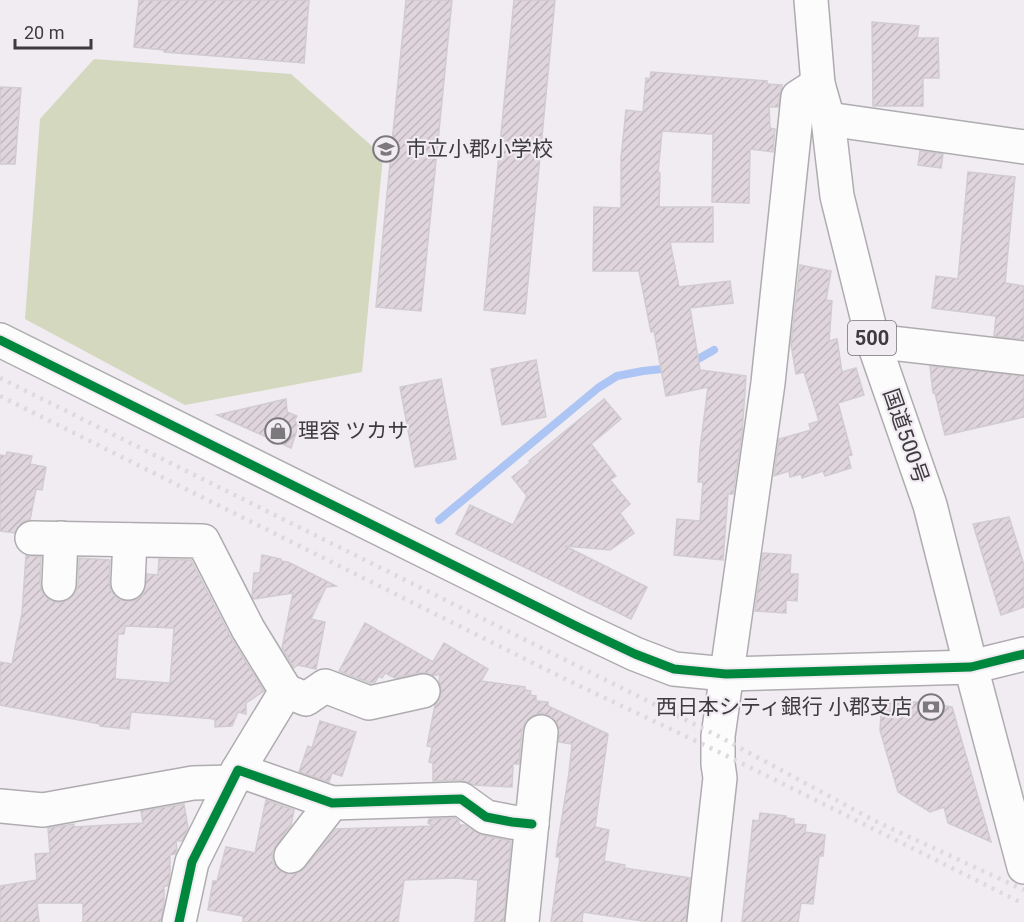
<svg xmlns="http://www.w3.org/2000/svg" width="1024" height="922" font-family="Roboto,'Noto Sans JP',sans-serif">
<defs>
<pattern id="building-hatch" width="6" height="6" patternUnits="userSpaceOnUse" patternTransform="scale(1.5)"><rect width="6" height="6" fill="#e0d5dc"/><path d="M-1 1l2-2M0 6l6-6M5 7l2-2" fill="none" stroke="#c1b8be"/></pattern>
</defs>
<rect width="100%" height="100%" fill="#f0ecf1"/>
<polygon fill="#d4d8be" points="94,59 291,74 383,156 362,372 185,405 25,319 40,119"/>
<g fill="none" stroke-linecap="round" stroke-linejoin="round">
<g stroke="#acc5f4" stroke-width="8">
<polyline points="691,363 714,350"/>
<polyline points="439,520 598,388 617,376 643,371 671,368"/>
</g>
</g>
<g fill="url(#building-hatch)" stroke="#d0cccf" stroke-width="1.5" fill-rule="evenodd">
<polygon points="139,0 309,0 304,63 164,52 164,50 134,47"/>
<polygon points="406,0 452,0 421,311 376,307"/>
<polygon points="514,0 555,0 525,314 484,310"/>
<polygon points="872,22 919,26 917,38 938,38 939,78 923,78 923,106 873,106"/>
<polygon points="651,72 767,81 767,84 782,85 778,107 769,107 770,128 775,129 773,152 750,149 749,203 712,202 713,134 662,131 658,173 660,173 659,207 713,207 713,242 670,242 679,287 730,281 733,303 690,308 700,370 746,376 742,433 733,494 728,494 723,560 674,555 677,519 700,521 703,482 698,482 700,449 708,387 666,396 654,331 651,332 639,271 593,271 594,207 621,208 621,158 626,110 643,112 646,78 650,79"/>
<polygon points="0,87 21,88 15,164 0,164"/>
<polygon points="920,151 943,154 941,168 918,165"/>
<polygon points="968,172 1015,177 1005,283 1024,286 1024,339 994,336 996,316 932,308 936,276 958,279"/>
<polygon points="800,265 831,271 826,300 832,301 829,341 837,339 842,372 856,368 864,395 838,403 852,455 848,456 851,468 825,476 823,471 802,478 801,474 790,477 789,471 774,476 779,439 811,430 809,424 819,421 804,372 796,374 791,344"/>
<polygon points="536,360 546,417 502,425 491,369"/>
<polygon points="930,366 1024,376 1024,417 945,435 935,393 933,393"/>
<polygon points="441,379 456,459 415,467 400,387"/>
<polygon points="286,399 287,412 297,416 294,421 299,424 291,448 217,415"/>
<polygon points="604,399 621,419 591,444 616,476 610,480 630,504 620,513 634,533 610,550 565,546 647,587 631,619 456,534 470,505 513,525 527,496 512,477 531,462 529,461"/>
<polygon points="7,452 32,456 30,464 46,467 42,490 36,489 30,520 22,522 15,533 0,531 0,455 6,456"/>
<polygon points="1009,517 1024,565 1024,607 1001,615 973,524"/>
<polygon points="763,553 791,555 790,574 798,574 797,601 786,600 786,613 755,611"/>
<path d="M26,555l15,2 -1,26 2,9 6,7 11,4 9,-3 7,-6 3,-9 1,-27 31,2 -1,22 2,9 7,8 10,3 9,-3 6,-5 4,-20 11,1 1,-16 32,1 40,78 33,53 -18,12v11l-8,-2 -6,14 -17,1v-8l-84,-7 -2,17 -29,-3v-2l-100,-19v-43l12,2 10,-51zM125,626l49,2 -4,55 -55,-4 3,-45h6z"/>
<polygon points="262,555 281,559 281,561 288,562 336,586 326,587 311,619 325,622 316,669 298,665 294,668 282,648 293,593 254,599 252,596 254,573 260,573"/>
<polygon points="365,623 433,662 444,643 488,669 481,681 525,687 525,690 531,691 530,695 536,696 536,701 548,702 548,706 608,734 595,827 609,830 604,861 625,865 624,868 690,878 686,922 649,922 583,912 582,922 551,922 560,857 556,857 558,842 569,773 572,744 559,742 558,725 552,717 543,713 534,715 526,721 522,730 519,764 513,764 512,787 474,785 460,780 433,781 433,763 429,762 432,747 427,746 435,705 441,696 441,688 439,682 440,674 433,676 428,673 419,673 395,678 385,673 382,678 379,676 375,682 370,683 339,671"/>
<polygon points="882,702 922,702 952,707 991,842 948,823 944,807 930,812 898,792 880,730"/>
<polygon points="320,721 356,732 342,776 332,773 329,782 299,772 308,746 312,748"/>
<polygon points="266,800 294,810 291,825 276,845 272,854 273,863 279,870 288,874 298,873 305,868 336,829 435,826 428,823 429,819 455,818 459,821 459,825 465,825 482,835 511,841 504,922 475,922 478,880 456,878 404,880 398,922 243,922 243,916 208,910 213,881 217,881 226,847 255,853"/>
<polygon points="184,804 188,828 182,841 176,841 177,850 175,854 170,855 170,874 168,886 164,886 164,901 161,922 83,922 83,903 37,903 39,922 0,922 0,886 37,880 35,854 50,853 48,828 74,824 74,827 143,823 141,811"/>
<polygon points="760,813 786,816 786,818 794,819 794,824 806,825 805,832 825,835 823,856 819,856 813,904 801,903 798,922 742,922 753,820 759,821"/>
</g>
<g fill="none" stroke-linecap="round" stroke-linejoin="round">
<g stroke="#afacb0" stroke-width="36">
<g id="minor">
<polyline points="828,119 1024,147"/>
<polyline points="0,340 580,628 635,654 674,669 726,674 971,667 1024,654"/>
<polyline points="873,341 1024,358"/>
<polyline points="32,538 203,541 248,629 286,691 238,770"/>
<polyline points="128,583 130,540"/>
<polyline points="59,584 61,538"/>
<polyline points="286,691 306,699 325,686 369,703 423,691"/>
<polyline points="0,806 43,810 193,783 232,782"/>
<polyline points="291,856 332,803"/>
<polyline points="179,922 192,862 238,770 332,803 461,799 486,817 512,822 532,824"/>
<polyline points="522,922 541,732"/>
<polyline points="704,922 720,778 718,764 718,736 768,383 798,97 818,84"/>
</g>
</g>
<g stroke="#afacb0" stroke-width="36">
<polyline id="highway" points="811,0 818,84 828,119 837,196 873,341 930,505 971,667 1024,867"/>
</g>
<use href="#minor" stroke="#fdfcfd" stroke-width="33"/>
<use href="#highway" stroke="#fdfcfd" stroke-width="33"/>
<g stroke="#dcdadc" stroke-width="4.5" stroke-dasharray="3 6" stroke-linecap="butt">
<polyline points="0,378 718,736 875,821 1024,890"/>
<polyline points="0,396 565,679 719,752 1024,904"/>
</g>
<g stroke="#f1ebf2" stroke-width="13">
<g id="cycleway">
<polyline points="0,340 580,628 635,654 674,669 726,674 971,667 1024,654"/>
<polyline points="179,922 192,862 238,770 332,803 461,799 486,817 512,822 532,824"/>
</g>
</g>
<use href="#cycleway" stroke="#00873e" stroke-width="9"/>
</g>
<defs>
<g id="school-ring" transform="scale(1.35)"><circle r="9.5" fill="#f1ebf2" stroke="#7c797d" stroke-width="1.5"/><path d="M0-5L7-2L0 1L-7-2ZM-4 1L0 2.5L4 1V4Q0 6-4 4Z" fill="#7c797d"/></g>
<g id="shop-ring" transform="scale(1.35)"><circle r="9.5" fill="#f1ebf2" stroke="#7c797d" stroke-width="1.5"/><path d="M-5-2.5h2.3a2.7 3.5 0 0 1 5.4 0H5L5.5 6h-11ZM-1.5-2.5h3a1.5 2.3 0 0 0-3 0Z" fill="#7c797d"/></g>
<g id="bank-ring" transform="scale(1.35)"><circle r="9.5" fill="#f1ebf2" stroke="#7c797d" stroke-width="1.5"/><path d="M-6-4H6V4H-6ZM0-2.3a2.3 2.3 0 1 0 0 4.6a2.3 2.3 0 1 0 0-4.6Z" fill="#7c797d"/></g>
</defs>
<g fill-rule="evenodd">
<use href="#school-ring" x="386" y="149"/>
<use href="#shop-ring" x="278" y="431"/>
<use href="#bank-ring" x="931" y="707"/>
</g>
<g text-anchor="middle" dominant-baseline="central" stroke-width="4.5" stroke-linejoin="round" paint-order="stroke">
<rect fill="#f1ebf2" stroke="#737074" stroke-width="1.5" x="848" y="321" width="48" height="34" rx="4.5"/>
<g font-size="20" font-weight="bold" fill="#3d3b3e">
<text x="872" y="338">500</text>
</g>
<g font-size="21" fill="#3d3b3e" stroke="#f1ebf2" text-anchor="start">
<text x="406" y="149">市立小郡小学校</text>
<text x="298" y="431">理容 ツカサ</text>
<text x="912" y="707" text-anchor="end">西日本シティ銀行 小郡支店</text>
</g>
<g font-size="21" fill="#3d3b3e" stroke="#f1ebf2">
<text transform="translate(906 436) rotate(71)">国道500号</text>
</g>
</g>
<path d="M15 39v9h76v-9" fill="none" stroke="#3d3b3e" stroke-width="3"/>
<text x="24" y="39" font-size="18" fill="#3d3b3e" stroke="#f1ebf2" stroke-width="4.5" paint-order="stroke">20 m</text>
</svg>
